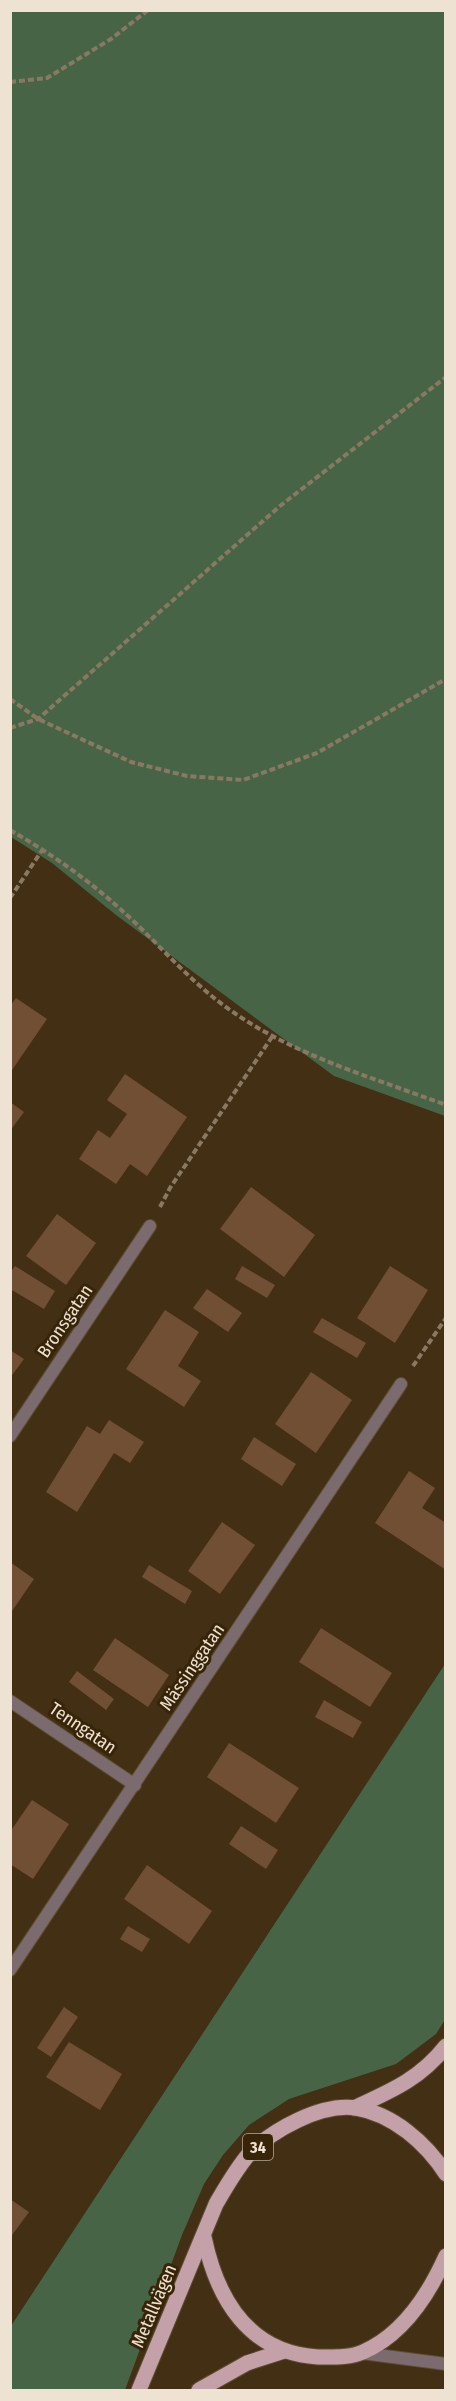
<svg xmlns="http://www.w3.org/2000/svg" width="456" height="2401" font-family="'Fira Sans Condensed',sans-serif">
<rect width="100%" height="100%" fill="#422f14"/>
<g fill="#476546">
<polygon points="10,11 445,11 445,1116 334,1076 116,915 52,863 11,837"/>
<polygon points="445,1664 446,2018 436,2034 396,2064 289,2099 249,2125 223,2155 204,2184 182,2235 125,2390 11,2390 11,2326"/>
</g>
<g fill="#714f35">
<polygon points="16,998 47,1019 10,1073 10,1006"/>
<polygon points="125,1074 187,1117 147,1176 130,1164 116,1184 79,1159 98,1130 110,1138 127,1114 107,1100"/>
<polygon points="10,1102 24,1112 10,1131"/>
<polygon points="251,1187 315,1235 284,1277 220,1229"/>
<polygon points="57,1214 96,1243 66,1285 26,1256"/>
<polygon points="15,1266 55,1291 44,1309 10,1289 10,1273"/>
<polygon points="242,1266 275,1285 267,1298 235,1279"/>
<polygon points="390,1266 428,1290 395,1343 357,1318"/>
<polygon points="207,1289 242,1313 228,1332 193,1308"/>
<polygon points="165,1310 199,1332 178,1366 201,1381 184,1407 126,1369"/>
<polygon points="322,1318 366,1343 357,1358 313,1332"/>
<polygon points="10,1350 24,1359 10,1378"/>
<polygon points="311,1372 352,1400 316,1453 275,1424"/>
<polygon points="109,1420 144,1442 130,1463 114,1453 77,1512 46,1492 87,1426 100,1434"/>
<polygon points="254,1437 296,1464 282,1486 241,1459"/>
<polygon points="409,1471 435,1488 422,1508 446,1523 446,1570 375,1523"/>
<polygon points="222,1522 255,1545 220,1594 188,1571"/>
<polygon points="10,1562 34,1579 10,1614"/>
<polygon points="149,1565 192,1591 185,1604 142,1577"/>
<polygon points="321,1628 392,1673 370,1707 299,1662"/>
<polygon points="115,1638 169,1675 148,1707 93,1670"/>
<polygon points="77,1671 114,1699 106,1710 69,1682"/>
<polygon points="324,1700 362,1722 353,1738 315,1717"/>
<polygon points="229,1743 299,1788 276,1823 207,1777"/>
<polygon points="32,1800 69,1824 33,1879 10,1864 10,1832"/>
<polygon points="241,1826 278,1850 266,1869 229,1844"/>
<polygon points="147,1865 212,1911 189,1944 124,1899"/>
<polygon points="128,1926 150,1939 142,1952 120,1939"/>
<polygon points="64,2007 78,2017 51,2057 37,2048"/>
<polygon points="69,2042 122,2074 100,2110 46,2077"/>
<polygon points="10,2199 29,2212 10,2238"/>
</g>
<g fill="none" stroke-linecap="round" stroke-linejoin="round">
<g stroke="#5e4c32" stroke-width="14">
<g id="street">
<polyline points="10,1436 150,1226"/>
<polyline points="10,1701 135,1785"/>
<polyline points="10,1970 401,1384"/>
<polyline points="362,2353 446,2364"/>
</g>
</g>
<g stroke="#5e4c32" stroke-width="17">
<g id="primary">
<path d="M354,2108c37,-17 66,-29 92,-62"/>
<path d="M204,2237c13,62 45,116 114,120 14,0 32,1 45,-5 39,-17 66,-58 83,-96"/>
<path d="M139,2390l77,-186c10,-17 20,-35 33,-50 23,-24 72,-51 107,-46 37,6 70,35 90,66"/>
<polyline points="199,2390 247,2363 284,2351"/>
</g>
</g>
<g stroke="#897962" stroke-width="4" stroke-dasharray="6 3" stroke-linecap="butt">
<polyline points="10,82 47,78 111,39 148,10"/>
<polyline points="10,699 38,719 131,762 187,776 243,780 317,753 446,679"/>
<polyline points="10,728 38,719 280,506 446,377"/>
<path d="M10,830c38,22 76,48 108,77 39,34 72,76 115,105 63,44 141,66 213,93"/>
<polyline points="10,898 43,849"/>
<polyline points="160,1207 170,1188 272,1037"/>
<polyline points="413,1366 446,1318"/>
</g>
<use href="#street" stroke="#7c6b6e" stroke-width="12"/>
<use href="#primary" stroke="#c4a1a9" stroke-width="15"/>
</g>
<g text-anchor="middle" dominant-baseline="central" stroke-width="6" stroke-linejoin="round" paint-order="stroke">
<rect fill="#382509" stroke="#b7a996" stroke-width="1.5" x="243" y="2134" width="30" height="26" rx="4.5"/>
<g font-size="16" font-weight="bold" fill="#eee2d2">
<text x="258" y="2147">34</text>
</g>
<g font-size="18" fill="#eee2d2" stroke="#382509">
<text transform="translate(65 1321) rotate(-56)">Bronsgatan</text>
<text transform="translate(192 1667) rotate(-56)">Mässinggatan</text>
<text transform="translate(83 1728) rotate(34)">Tenngatan</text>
<text transform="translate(154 2306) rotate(-67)">Metallvägen</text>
</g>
</g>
<rect width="456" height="2401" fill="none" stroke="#eee2d2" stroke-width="24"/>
</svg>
